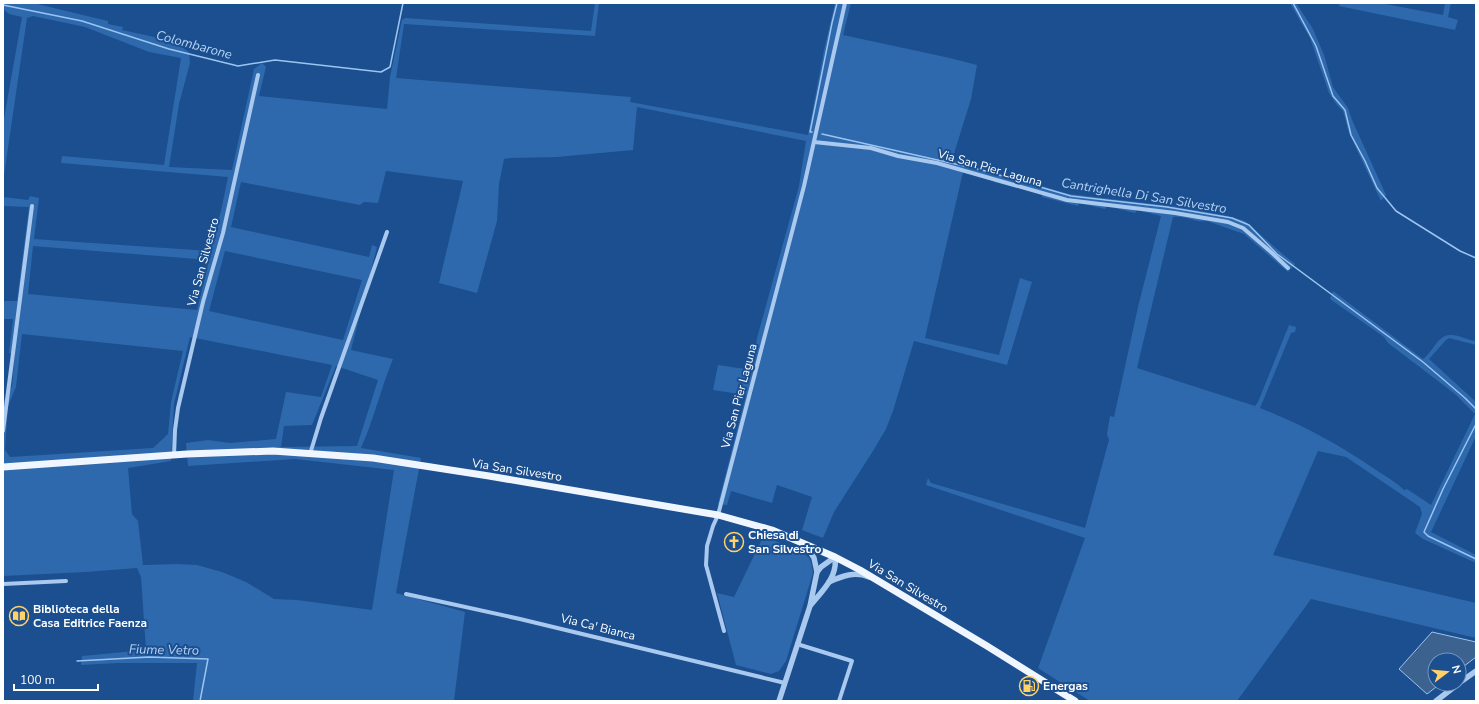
<svg xmlns="http://www.w3.org/2000/svg" width="1479" height="704" font-family="'Nunito Sans',sans-serif">
<rect width="100%" height="100%" fill="#1b4f8f"/>
<g fill="#2e69ad" fill-rule="evenodd">
<path d="M3,3h30l75,18v3l15,3 -1,3 51,11 16,11 1,11 -11,41 -10,63 63,3 22,-101 8,-6 4,4 -7,29 128,13 3,-32 12,-57 3,-2 186,13 4,-28h4l-4,33 -191,-12 -8,54 235,19 -1,5 178,33 16,-85 11,-47h16l-8,32 107,23 27,7 -6,34 -19,61 117,34 110,13 49,9 17,5 40,35 10,8 -7,8 -44,-38 -37,-13c-11,2 -22,-6 -34,-4l-36,151 118,38 3,-4 31,-77 7,2 -1,5 -4,1 -31,75c41,16 80,37 116,62 9,6 20,12 28,20l3,-1 24,16 44,-91 -20,-20 -67,-51 -4,-6 -54,-38 3,-8 90,68c10,-7 15,-25 28,-24 9,0 16,5 25,6v4l-27,-7 -3,2 -17,19 47,43v34l-45,96 45,23v8l-53,-24 -8,-6 7,-19 -2,-7 -74,-50 -28,-6 -45,104 203,48v35l-165,-39 -74,102h-147l-52,-33 47,-130 -159,-53 2,-7 3,5 154,45 24,-88 -2,-6 3,-18 4,1 24,-110 23,-91 -24,-6 -2,3 -28,-7 -2,3 -26,-6 -1,3 -36,-9v-3l-48,-12 -1,-3 -30,-7 -38,166 74,17 21,-77 12,4 -25,83 -93,-24 -21,70 -7,18 -13,22 -39,61 -11,26 -21,-8 10,-33 -35,-12 -5,18 -41,-12 -4,14 -9,-1 28,-109 -33,-5 5,-25 34,5 5,-32 42,-152 7,-45 -169,-34 -4,43 -76,7 -47,1 -6,1 -5,25 -2,37 -20,72 -38,-10 24,-102 -77,-10 -8,32 -14,-1 -4,3 -119,-23 -10,45 138,30 3,-12 5,2 -26,103 42,9c-12,29 -19,60 -32,89l60,10 -25,135 69,19 -11,89h-261l4,-38h-79l-37,2 1,-9 64,-6 -5,-73 -4,-9 -51,4 -83,4v-173l9,-17 3,-32 -6,-1 4,-34h-10v-18h14l12,-94 -26,-1v-9l25,3 2,-4 9,2 -5,41 175,12 12,-40 7,-34 -167,-14 1,-7 102,9 17,-107 -32,-6 -64,-25 -52,-11 -6,2 -24,164v-58l19,-107 -13,-3 -6,-5zM33,246l176,14 -12,50 -169,-16zM225,251l137,29 -19,60 -134,-29zM22,334l161,17 -12,51 -3,32 -15,14 -143,9 -5,-7 3,-44 8,-19zM190,337l142,28 -11,32 -35,-5 -10,47 -46,4 -22,-3 -22,3 2,23 107,-7 99,11 -22,140 -75,-10 -23,-1 -28,-17 -24,-10 -25,-7 -20,-1 -34,1 -5,-44 -6,-7 -4,-46 43,-7 3,-57zM336,366l42,14 -21,66 -76,1 3,-21 28,-1z"/>
<polygon points="1290,3 1296,3 1313,29 1324,55 1333,87 1348,108 1352,120 1386,195 1381,201 1349,133 1343,111 1337,105 1329,93 1310,38"/>
<polygon points="1340,3 1380,3 1443,15 1445,3 1451,3 1448,17 1458,20 1455,30 1339,6"/>
<path d="M763,537c11,4 39,12 46,21 3,5 3,9 4,15l-27,88 -7,10 -8,3 -35,-9 -19,-72 17,4z"/>
</g>
<polygon fill="#3c6290" stroke="#9cc4f0" points="1432,632 1476,642 1476,657 1459,670 1459,660 1435,660 1435,684 1440,684 1427,694 1399,669"/>
<g fill="none" stroke-linecap="round" stroke-linejoin="round">
<g stroke="#9cc4f0" stroke-width="1.5">
<polyline points="1293,3 1316,46 1333,96 1345,110 1351,135 1365,161 1377,188 1396,211 1460,251 1476,258"/>
<polyline points="3,5 82,21 169,49 238,66 275,60 381,72 390,67 403,3"/>
<polyline points="812,132 810,132 832,23 837,3"/>
<polyline points="822,134 982,170 1071,196 1167,207 1232,218 1249,225 1277,254 1423,362 1465,398 1476,409"/>
<polyline points="1476,424 1443,489 1424,532 1428,536 1476,559"/>
<polyline points="77,661 149,657 208,659 200,701"/>
</g>
<g stroke="#a9c9ee" stroke-width="4">
<polyline points="814,142 871,148 898,156 937,163 1067,200 1175,213 1228,222 1243,228 1271,252 1288,268"/>
<polyline points="3,431 32,206"/>
<polyline points="310,454 321,418 387,232"/>
<polyline points="174,455 175,430 178,408 203,302 223,233 258,75"/>
<polyline points="3,584 66,581"/>
<polyline points="406,594 520,619 785,683"/>
<polyline points="724,631 706,565 707,546 713,526 718,515 804,186 845,3"/>
<polyline points="797,644 852,661 839,701"/>
</g>
<g stroke="#a9c9ee" stroke-width="5.5">
<polyline points="806,545 814,558 817,572"/>
<path d="M829,582c13,-6 26,-11 40,-5"/>
<polyline points="1459,683 1476,671"/>
<path d="M779,701l31,-95 7,-34 4,-5 14,-10c3,20 -13,34 -25,49"/>
<polyline points="1436,701 1458,684"/>
</g>
<polyline stroke="#f0f6ff" stroke-width="7" points="3,467 187,454 273,451 373,458 489,476 718,515 772,530 835,557 860,570 987,646 1075,701"/>
</g>
<defs>
<g id="church-ring" transform="scale(1)"><circle r="9.5" fill="#1b4f8f" stroke="#ffd166" stroke-width="1.5"/><path d="M-1.2-6h2.4v3.5h3.3v2.4h-3.3V6h-2.4V-.1h-3.3v-2.4h3.3Z" fill="#ffd166"/></g>
<g id="library-ring" transform="scale(1)"><circle r="9.5" fill="#1b4f8f" stroke="#ffd166" stroke-width="1.5"/><path d="M-6-4Q-3-5.5-.7-3.5V5Q-3 3-6 4ZM6-4Q3-5.5 .7-3.5V5Q3 3 6 4Z" fill="#ffd166"/></g>
<g id="fuel-ring" transform="scale(1)"><circle r="9.5" fill="#1b4f8f" stroke="#ffd166" stroke-width="1.5"/><path d="M-5.5-6h7V0h2V4h1.3V-2.5L3-4.5l.8-.8L6-3V5H2.5V1h-1V6h-7ZM-4.2-4.7v3.2H.2V-4.7Z" fill="#ffd166"/></g>
</defs>
<g fill-rule="evenodd">
<use href="#church-ring" x="734" y="542"/>
<use href="#library-ring" x="19" y="616"/>
<use href="#fuel-ring" x="1029" y="686"/>
</g>
<g text-anchor="middle" dominant-baseline="central" stroke-width="4" stroke-linejoin="round" paint-order="stroke">
<g font-size="12" fill="#fff" stroke="#1b4f8f">
<text transform="translate(990 168) rotate(16)">Via San Pier Laguna</text>
<text transform="translate(203 262) rotate(-75)">Via San Silvestro</text>
<text transform="translate(739 396) rotate(-75)">Via San Pier Laguna</text>
<text transform="translate(517 470) rotate(9)">Via San Silvestro</text>
<text transform="translate(908 586) rotate(31)">Via San Silvestro</text>
<text transform="translate(598 627) rotate(14)">Via Ca' Bianca</text>
</g>
<g font-size="12" font-weight="bold" fill="#fff" stroke="#1b4f8f" text-anchor="start">
<text x="748" y="535">Chiesa di<tspan x="748" dy="14">San Silvestro</tspan></text>
<text x="33" y="609">Biblioteca della<tspan x="33" dy="14">Casa Editrice Faenza</tspan></text>
<text x="1043" y="686">Energas</text>
</g>
<g font-size="13" font-style="italic" fill="#b5d3f5" stroke="#1b4f8f">
<text transform="translate(194 45) rotate(15)">Colombarone</text>
<text transform="translate(1144 196) rotate(9)">Cantrighella Di San Silvestro</text>
<text transform="translate(164 650) rotate(1)">Fiume Vetro</text>
</g>
</g>
<rect width="1479" height="704" fill="none" stroke="#ffffff" stroke-width="8"/>
<g transform="translate(1447 672) rotate(74)"><circle r="19" fill="#1b4f8f" stroke="#7695bc"/>
<path d="M0-3L7 15L0 10L-7 15Z" fill="#ffd166"/>
<text y="-6" font-size="11" font-weight="bold" text-anchor="middle" fill="#ffffff">N</text>
</g>
<path d="M14 684v6h84v-6" fill="none" stroke="#ffffff" stroke-width="2"/>
<text x="20" y="684" font-size="12" fill="#ffffff" stroke="#1b4f8f" stroke-width="3" paint-order="stroke">100 m</text>
</svg>
